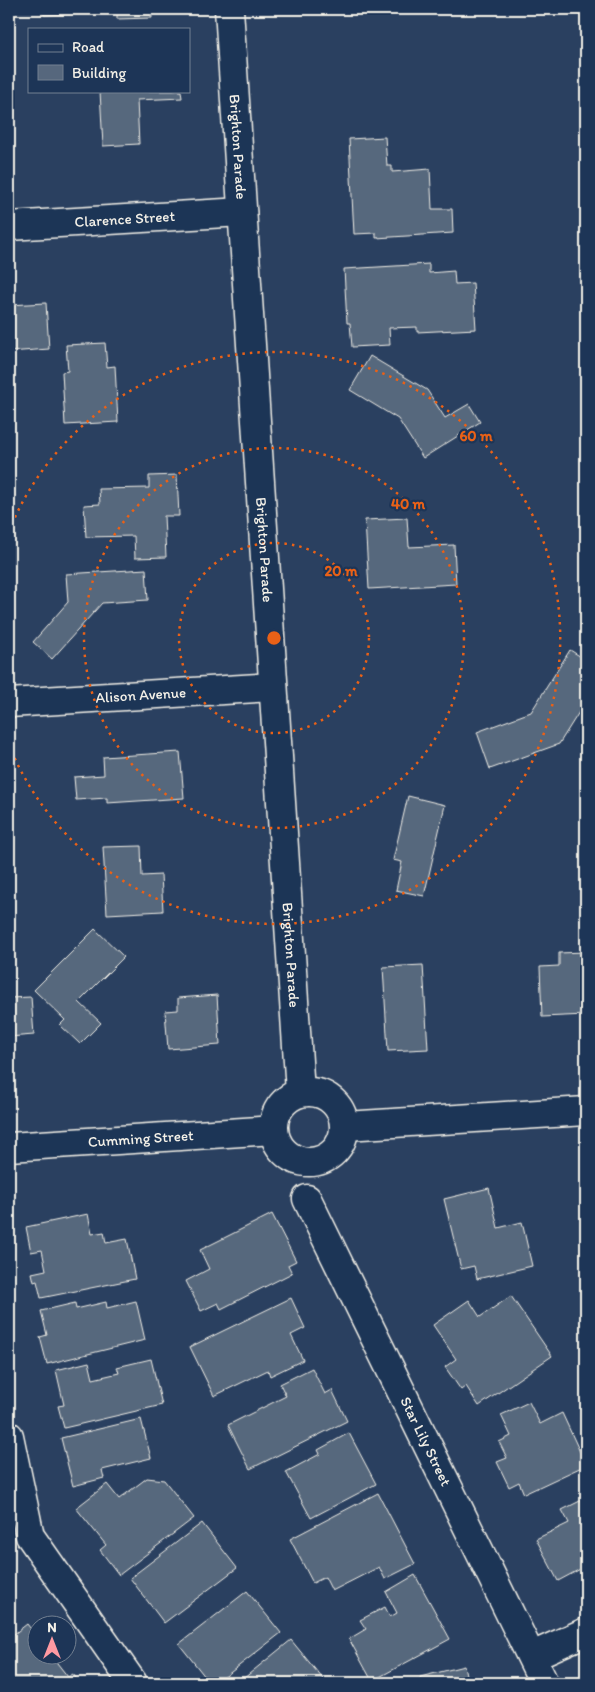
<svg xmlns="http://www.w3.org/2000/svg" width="595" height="1692" font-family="Itim,sans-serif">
<rect width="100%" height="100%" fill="#2a4060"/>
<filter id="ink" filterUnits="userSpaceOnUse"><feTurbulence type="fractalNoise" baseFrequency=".02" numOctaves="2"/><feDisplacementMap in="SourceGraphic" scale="10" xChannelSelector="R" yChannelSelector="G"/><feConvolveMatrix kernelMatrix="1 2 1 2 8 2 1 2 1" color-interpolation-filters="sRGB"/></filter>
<g filter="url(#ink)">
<g fill="#56677d" stroke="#f4f1e8">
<polygon points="43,9 151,9 152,18 117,19 117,12 44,15"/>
<polygon points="331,9 383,9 331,13"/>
<polygon points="100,91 181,91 182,98 137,100 139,144 103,146"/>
<polygon points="385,137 387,166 392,166 392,172 430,169 432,209 452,209 453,233 376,238 376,233 354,234 349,139"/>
<polygon points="429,264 429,273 454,271 455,284 473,283 476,329 417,332 417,327 389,328 390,345 352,347 350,323 347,323 344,269"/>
<polygon points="46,303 49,349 9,352 9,305"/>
<polygon points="105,343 107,367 115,366 118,422 65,425 62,372 68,371 66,345"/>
<polygon points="370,356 427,390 445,418 469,404 480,422 423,458 398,419 350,390"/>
<polygon points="177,475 179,516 164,516 166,557 135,558 134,536 86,537 84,505 100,504 99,489 149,488 149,476"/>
<polygon points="407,518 409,547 454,545 456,584 369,589 365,520"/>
<polygon points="9,554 10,554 12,601 9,601"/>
<polygon points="146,569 148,600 102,603 52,659 33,642 68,602 66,574"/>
<polygon points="570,650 586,660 586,701 559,744 490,769 477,732 531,712"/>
<polygon points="180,752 184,798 107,803 107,798 76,800 74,777 104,775 103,757"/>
<polygon points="408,796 445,805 424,896 396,890 402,862 393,860"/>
<polygon points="141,846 142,876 161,875 163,911 107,914 103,847"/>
<polygon points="95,929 124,957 79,1002 101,1023 80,1044 60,1025 65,1020 34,990"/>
<polygon points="586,952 586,1015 542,1017 540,967 559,966 559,953"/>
<polygon points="423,965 428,1049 388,1051 383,967"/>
<polygon points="217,995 220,1045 168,1049 165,1011 178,1010 178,998"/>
<polygon points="31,997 34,1035 9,1037 9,998"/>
<polygon points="489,1188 498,1228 522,1222 532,1266 477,1279 474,1266 461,1269 444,1199"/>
<polygon points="582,1201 586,1201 586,1230 584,1230"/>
<polygon points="88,1214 92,1234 104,1232 106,1243 127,1239 135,1279 41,1298 37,1281 34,1282 32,1273 46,1270 42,1250 31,1252 26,1227"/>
<polygon points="272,1214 296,1261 288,1265 292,1273 221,1309 218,1303 201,1311 186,1281 209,1269 200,1250"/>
<polygon points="511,1296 552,1356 479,1406 466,1386 461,1390 445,1367 456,1359 433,1325 469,1300 480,1317"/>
<polygon points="291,1298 305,1328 291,1335 303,1360 270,1376 268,1370 214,1396 190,1347"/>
<polygon points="136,1301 145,1340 47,1364 40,1337 47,1335 41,1311 75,1303 76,1309 106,1302 107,1308"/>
<polygon points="151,1359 162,1405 64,1428 58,1406 64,1405 56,1370 89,1362 93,1379 119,1373 117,1367"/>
<polygon points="312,1368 325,1394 332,1390 347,1421 250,1469 228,1425 286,1396 280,1384"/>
<polygon points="529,1402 540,1424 562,1413 586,1465 524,1494 519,1482 509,1487 497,1462 507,1458 499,1442 511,1436 501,1415"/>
<polygon points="141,1419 151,1458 102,1470 104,1478 73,1486 61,1438"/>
<polygon points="349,1433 376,1484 311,1518 286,1472 320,1454 318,1450"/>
<polygon points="147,1478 164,1480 194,1518 119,1575 100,1550 106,1545 76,1508 107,1484 119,1499"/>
<polygon points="378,1493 415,1564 385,1579 379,1567 332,1591 325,1577 313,1583 290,1539"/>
<polygon points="586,1498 586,1566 558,1581 536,1539 569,1523 562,1510"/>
<polygon points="202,1523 237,1568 164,1623 130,1578"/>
<polygon points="415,1575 450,1639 372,1681 349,1639 366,1629 360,1620 385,1607 390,1617 397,1613 386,1592"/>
<polygon points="247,1591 281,1633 217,1683 210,1683 179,1644"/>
<polygon points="9,1597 14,1604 9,1607"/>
<polygon points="27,1624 38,1638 38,1654 50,1654 68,1677 73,1674 80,1683 9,1683 9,1638"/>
<polygon points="291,1640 323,1679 318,1683 238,1683"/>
<polygon points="464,1666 468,1683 422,1683 420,1677"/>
</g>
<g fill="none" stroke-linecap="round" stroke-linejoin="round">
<g stroke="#f4f1e8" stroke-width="31">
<g id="minor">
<path id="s1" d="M229,9l71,1083"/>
<path id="s2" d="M9,226l233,-14"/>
<path id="s3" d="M9,703l264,-16"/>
<circle cx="309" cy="1127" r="35"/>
<polyline points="345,1126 586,1111"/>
<path id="s4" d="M9,1147l265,-17"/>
<path id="s5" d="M307,1199l237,484"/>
<polyline points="9,1436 30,1536 133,1683"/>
<polyline points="532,1656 586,1632"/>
</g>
</g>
<use href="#minor" stroke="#1d3557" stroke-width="28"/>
</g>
</g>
<g fill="none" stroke="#e96117" stroke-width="2.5" stroke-dasharray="2.5 5">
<circle cx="274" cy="638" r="95"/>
<circle cx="274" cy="638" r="190"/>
<path d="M9 531A286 286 0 1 1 9 745"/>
</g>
<g text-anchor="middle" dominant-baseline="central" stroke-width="4.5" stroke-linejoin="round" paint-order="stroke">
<g font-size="15" fill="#f4f1e8" stroke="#1d3557">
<text stroke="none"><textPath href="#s1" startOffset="138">Brighton Parade</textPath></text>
<text stroke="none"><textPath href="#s2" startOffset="116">Clarence Street</textPath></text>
<text stroke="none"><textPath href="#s1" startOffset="542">Brighton Parade</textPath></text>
<text stroke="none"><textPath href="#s3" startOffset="132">Alison Avenue</textPath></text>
<text stroke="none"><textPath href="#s1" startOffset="948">Brighton Parade</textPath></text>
<text stroke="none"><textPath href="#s4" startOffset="132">Cumming Street</textPath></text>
<text stroke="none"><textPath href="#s5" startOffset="270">Star Lily Street</textPath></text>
</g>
</g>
<circle cx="274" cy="638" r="8" fill="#e96117" stroke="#1d3557" stroke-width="2.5"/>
<g font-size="15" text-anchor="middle" font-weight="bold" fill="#e96117" stroke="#1d3557" stroke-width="4.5" stroke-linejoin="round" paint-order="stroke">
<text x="476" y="441">60 m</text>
<text x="408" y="509">40 m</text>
<text x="341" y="576">20 m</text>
</g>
<rect width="595" height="1692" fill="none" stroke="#1d3557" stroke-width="30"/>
<rect x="15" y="15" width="565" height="1662" fill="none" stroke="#f4f1e8" stroke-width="2" filter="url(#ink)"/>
<rect x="28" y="28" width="162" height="65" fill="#1d3557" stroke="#738091"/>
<rect x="38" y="44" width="25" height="8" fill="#1d3557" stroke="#738091"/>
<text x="72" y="52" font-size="15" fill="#f4f1e8">Road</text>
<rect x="38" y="65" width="25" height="15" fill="#56677d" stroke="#738091"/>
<text x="72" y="78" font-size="15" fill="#f4f1e8">Building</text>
<g transform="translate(52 1640)"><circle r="24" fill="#1d3557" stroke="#738091"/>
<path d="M0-4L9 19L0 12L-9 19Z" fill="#ff9aa2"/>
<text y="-8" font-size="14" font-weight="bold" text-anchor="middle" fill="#f4f1e8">N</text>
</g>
</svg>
